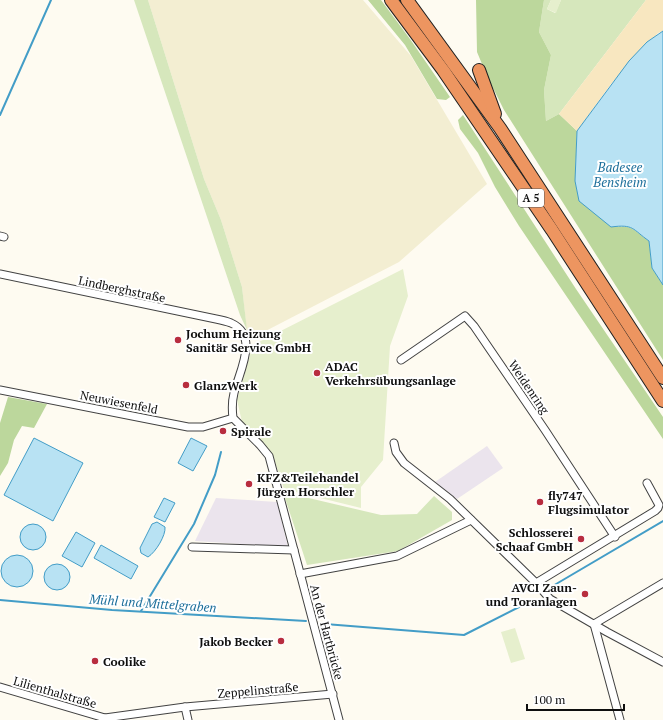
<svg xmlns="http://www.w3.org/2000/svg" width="663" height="720" font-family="'PT Serif',serif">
<rect width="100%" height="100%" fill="#fefbf1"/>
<g fill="#ebe4ed">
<polygon points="487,446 503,468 457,499 435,482"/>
<polygon points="216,498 277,502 288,547 195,541"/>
</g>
<polygon fill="#f3eed2" points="148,0 363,0 411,56 487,184 399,262 254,337 247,332 242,287 221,220 204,179"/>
<g fill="#d6e7bc">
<polygon points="134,0 148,0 204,179 221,220 242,287 247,330 240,315"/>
<polygon points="544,0 551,0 547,9 555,13 561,0 646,0 559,114 546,121 544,90 551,55 539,32"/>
<polygon points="283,492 381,515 417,514 434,496 452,512 452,520 398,551 307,565"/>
</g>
<g fill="#bcd79c">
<polygon points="368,0 381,0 410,39 450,97 446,100 437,99 405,45"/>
<path d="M476,0h68l-5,32 12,23 -7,35 2,31 13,-7 18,17 -2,50 36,46c23,-2 21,2 38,14l3,27 11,17v75l-159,-250 -17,-34 -10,-24z"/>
<polygon points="463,115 576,289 663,417 663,439 519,226 495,187 478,153 460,129 458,120"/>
<polygon points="8,397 47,404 34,428 22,426 14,440 8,463 0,476 0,423"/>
</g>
<polygon fill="#f8e7c0" points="646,0 663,0 663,31 658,33 611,84 577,131 559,114"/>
<g fill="#e6efcd">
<polygon points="551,0 561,0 556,13 547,9"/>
<polygon points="403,269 408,296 390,346 383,460 361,487 361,508 284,489 273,456 266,447 242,422 237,400 253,345"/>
<polygon points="515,628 525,659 511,663 501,632"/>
</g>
<g fill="#b8e2f3" stroke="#439dc7">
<path d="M663,31v254l-11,-17 -3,-27c-17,-12 -15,-17 -38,-14l-32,-26 -4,-20 2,-50 52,-70 18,-19z"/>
<polygon points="34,438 83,463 53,521 4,495"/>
<polygon points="191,438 207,446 193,471 178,463"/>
<polygon points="164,498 175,503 165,522 154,517"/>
<path d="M157,522l8,5c1,8 -9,25 -17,30l-7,-4 -1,-5 12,-24z"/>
<circle cx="33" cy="537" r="13"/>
<polygon points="76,532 95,543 82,567 62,556"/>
<polygon points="101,545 138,566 131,579 94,558"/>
<circle cx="17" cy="571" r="16"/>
<circle cx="57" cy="577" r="13"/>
</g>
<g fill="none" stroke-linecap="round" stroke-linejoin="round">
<g stroke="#439dc7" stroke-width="2">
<polyline points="0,115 51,0"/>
<polyline points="551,587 663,521"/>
<polyline points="0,600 112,610 306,621"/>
<polyline points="141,611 194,524 215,475 221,452"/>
<polyline points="325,624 464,635 527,603"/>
</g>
<g stroke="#424242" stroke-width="9">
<g id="street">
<polyline points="0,236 4,237"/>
<path d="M0,274l216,45c5,1 10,2 15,4 29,13 8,49 3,70 -2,8 -2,17 -1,25l27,27 9,11 70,264"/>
<polyline points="401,360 465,316 474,326 545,430 615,537"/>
<polyline points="0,390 188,427 203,427 233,418"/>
<polyline points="394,443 396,452 404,463 450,499 536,583 550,599 607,632 663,662"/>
<polyline points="192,547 294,550"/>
<polyline points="300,574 397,556 471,520"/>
<polyline points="536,583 655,511 658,508 659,505 647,483"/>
<polyline points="594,624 620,720"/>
<polyline points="594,624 663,583"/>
<polyline points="0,687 105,718"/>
<polyline points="185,707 188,720"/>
<polyline points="104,720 105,718 185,707 333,694"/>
</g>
</g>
<g stroke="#202020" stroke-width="14">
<g id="highway">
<polyline points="391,0 443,70 552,230 663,401"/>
<polyline points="407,0 500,128 663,378"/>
<polyline points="479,70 495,114"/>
</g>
</g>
<use href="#street" stroke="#fff" stroke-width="7"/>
<use href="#highway" stroke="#ed9560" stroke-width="12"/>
</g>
<g fill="#b82d3f" stroke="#fff" stroke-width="1.5">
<circle cx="178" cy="340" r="4"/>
<circle cx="317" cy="373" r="4"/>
<circle cx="186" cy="385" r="4"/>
<circle cx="223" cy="431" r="4"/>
<circle cx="249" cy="484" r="4"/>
<circle cx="540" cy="502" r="4"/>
<circle cx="581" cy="539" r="4"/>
<circle cx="585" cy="594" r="4"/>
<circle cx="281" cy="641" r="4"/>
<circle cx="95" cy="661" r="4"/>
</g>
<g text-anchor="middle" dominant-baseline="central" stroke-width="4" stroke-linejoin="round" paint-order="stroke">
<rect fill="#fff" stroke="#575757" stroke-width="1" x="518" y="189" width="26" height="18" rx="3"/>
<g font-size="11" font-weight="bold" fill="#0f0f0f">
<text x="531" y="198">A 5</text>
</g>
<g font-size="12" fill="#0f0f0f" stroke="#fff">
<text transform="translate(122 289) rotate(12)">Lindberghstraße</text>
<text transform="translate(529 387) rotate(56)">Weidenring</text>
<text transform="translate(119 402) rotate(11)">Neuwiesenfeld</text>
<text transform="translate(327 632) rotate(75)">An der Hartbrücke</text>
<text transform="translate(258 690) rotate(-5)">Zeppelinstraße</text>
<text transform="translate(55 692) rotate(16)">Lilienthalstraße</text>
</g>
<g font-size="12" font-weight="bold" fill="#0f0f0f" stroke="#fff" text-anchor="start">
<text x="186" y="333">Jochum Heizung<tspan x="186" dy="14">Sanitär Service GmbH</tspan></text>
<text x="325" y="366">ADAC<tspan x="325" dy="14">Verkehrsübungsanlage</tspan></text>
<text x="194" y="385">GlanzWerk</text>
<text x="231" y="431">Spirale</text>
<text x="257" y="477">KFZ&amp;Teilehandel<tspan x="257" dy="14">Jürgen Horschler</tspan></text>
<text x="548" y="495">fly747<tspan x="548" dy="14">Flugsimulator</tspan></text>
<text x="573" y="532" text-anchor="end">Schlosserei<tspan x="573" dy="14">Schaaf GmbH</tspan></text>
<text x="577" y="587" text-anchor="end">AVCI Zaun-<tspan x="577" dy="14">und Toranlagen</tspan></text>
<text x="273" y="641" text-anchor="end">Jakob Becker</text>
<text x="103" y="661">Coolike</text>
</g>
<g font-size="13" font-style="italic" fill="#1d6f9b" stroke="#fff">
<text x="620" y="167">Badesee<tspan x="620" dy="15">Bensheim</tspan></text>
<text transform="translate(153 603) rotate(4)">Mühl und Mittelgraben</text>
</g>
</g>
<path d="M527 704v6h97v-6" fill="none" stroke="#0f0f0f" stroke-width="2"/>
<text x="533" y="704" font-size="12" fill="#0f0f0f" stroke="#ffffff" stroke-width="3" paint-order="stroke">100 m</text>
</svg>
